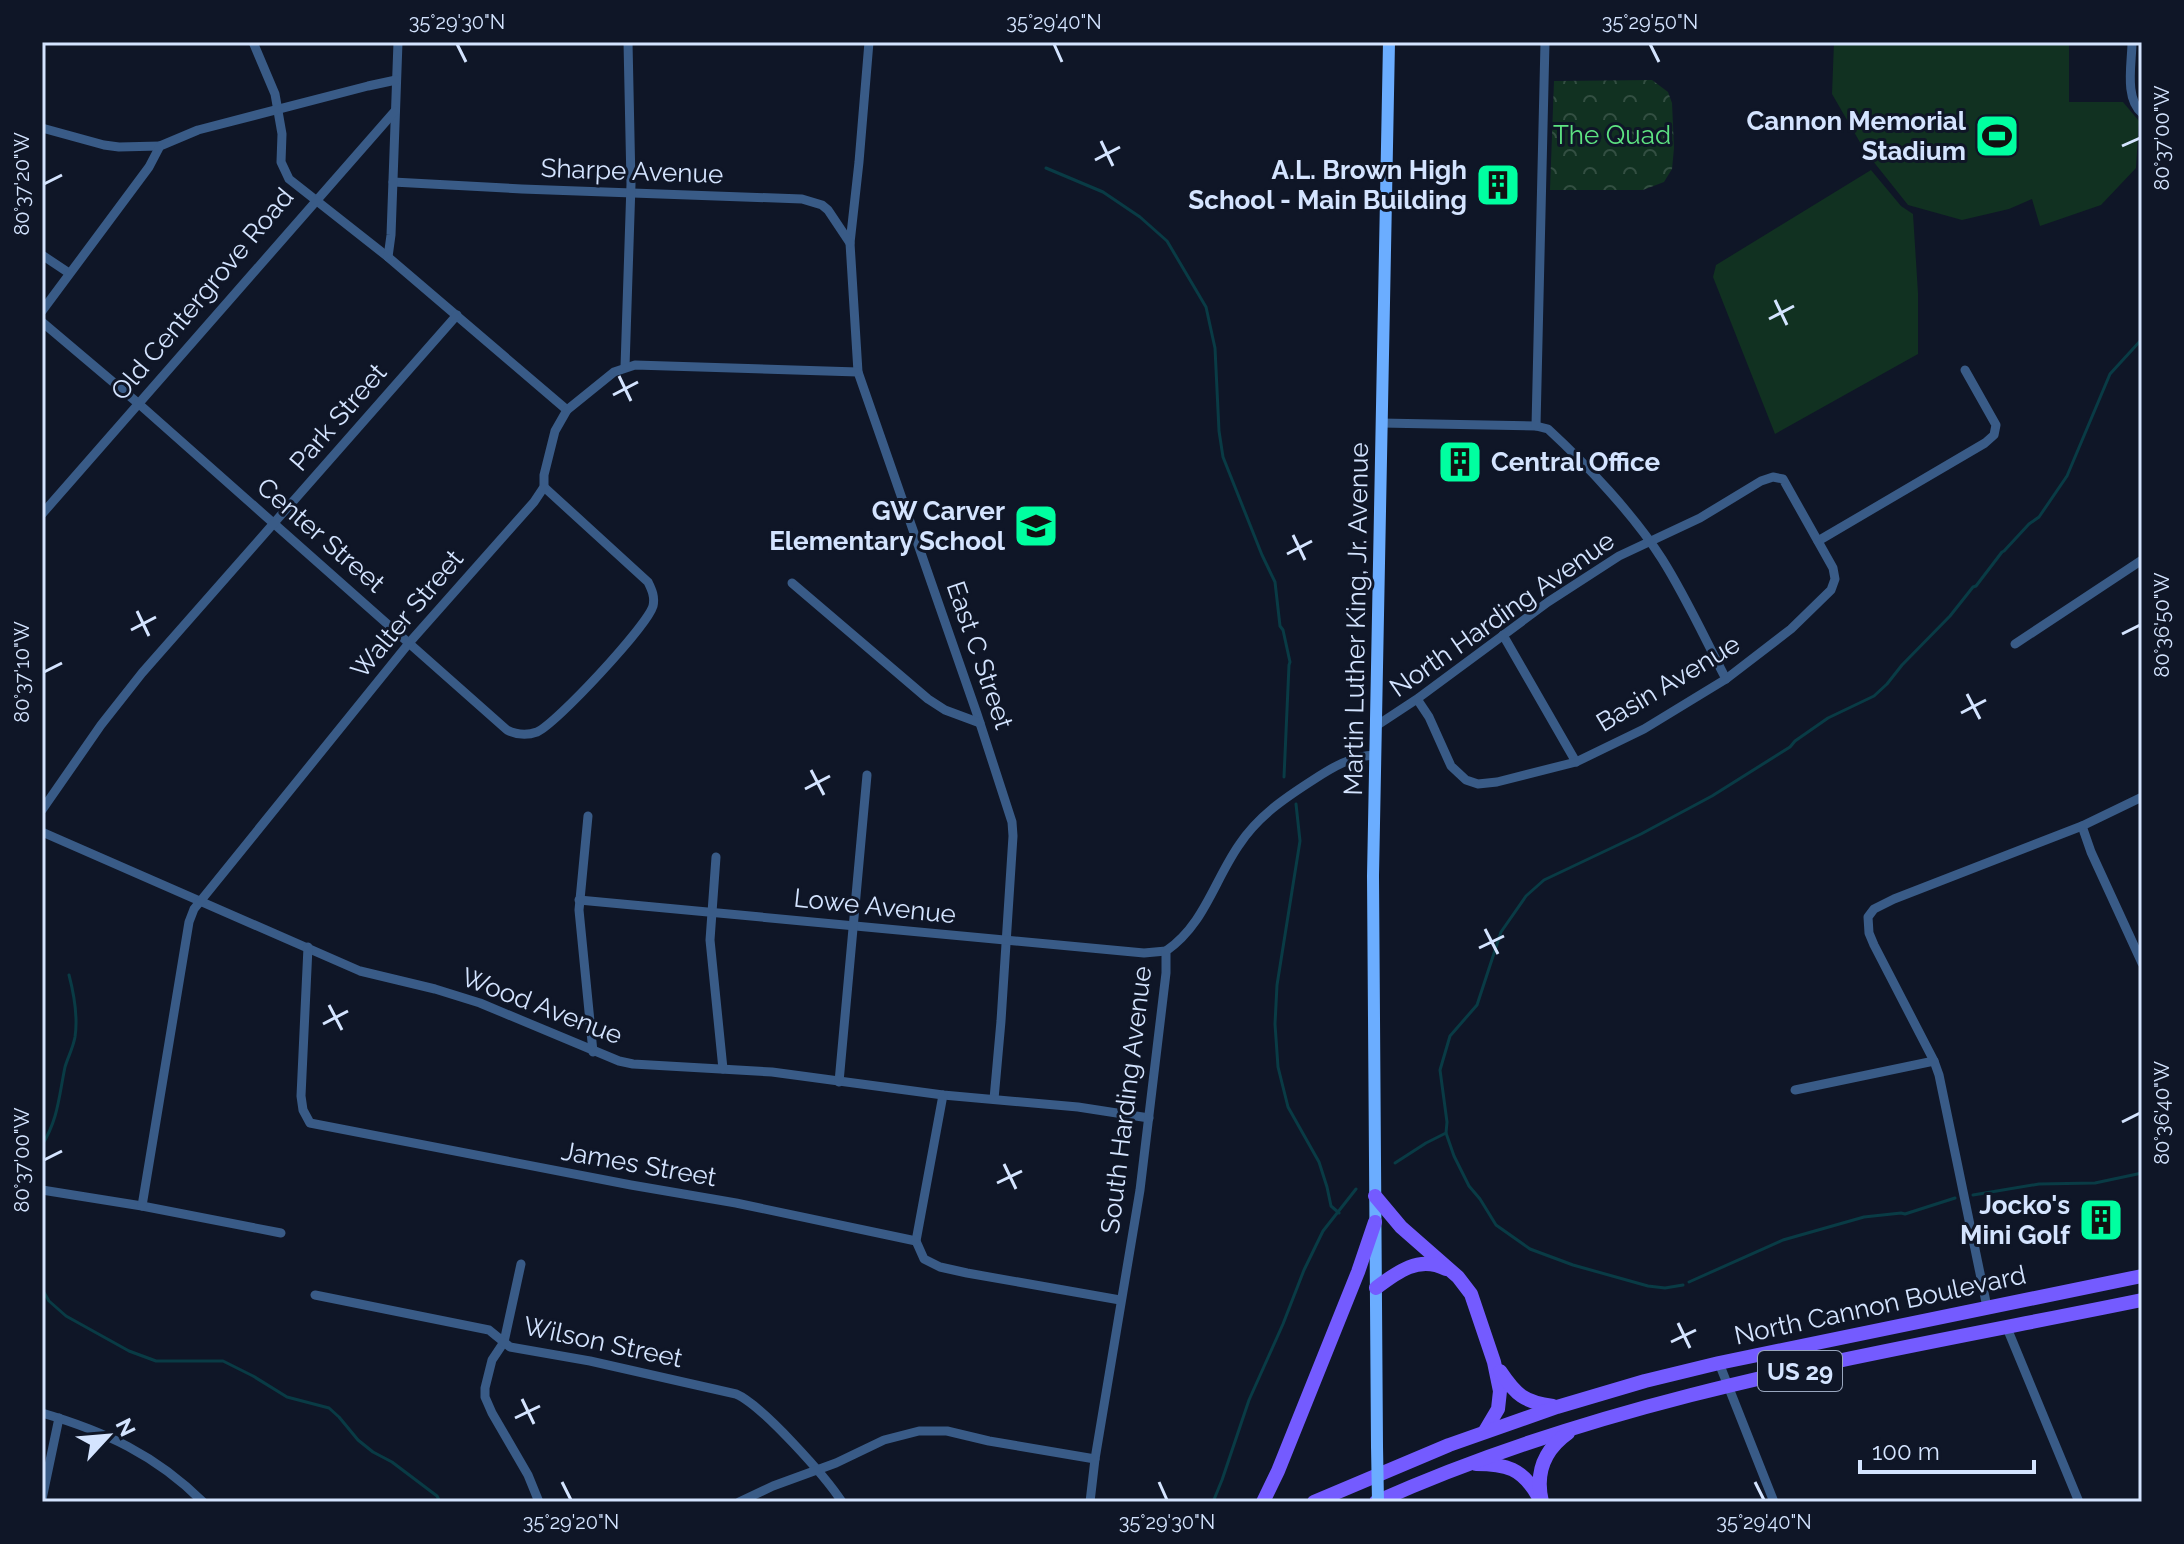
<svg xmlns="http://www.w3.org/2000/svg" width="2184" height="1544" font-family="Raleway,sans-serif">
<defs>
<pattern id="forest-crowns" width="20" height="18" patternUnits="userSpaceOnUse" patternTransform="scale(2)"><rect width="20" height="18" fill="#113121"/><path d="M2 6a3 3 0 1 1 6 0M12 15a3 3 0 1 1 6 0" fill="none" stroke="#334f42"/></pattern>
</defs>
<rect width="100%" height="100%" fill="#0f1627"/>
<g fill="#113121">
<polygon points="1834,42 2069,42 2069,102 2123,102 2139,121 2136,168 2101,205 2040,226 2032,199 2009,209 1962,220 1908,205 1865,151 1832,94"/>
<polygon points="1871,170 1901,206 1913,214 1918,293 1918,354 1775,434 1713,277 1716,265"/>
</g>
<polygon fill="url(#forest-crowns)" points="1652,80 1668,92 1672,103 1674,148 1672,169 1664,182 1643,190 1550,190 1554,81"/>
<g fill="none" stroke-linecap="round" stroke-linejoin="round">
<g stroke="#093b45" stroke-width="3">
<polyline points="1046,168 1103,192 1140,217 1167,241 1206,307 1215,348 1219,431 1223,457 1262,555 1275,582 1280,626 1283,630 1290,662 1289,665 1284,777"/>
<polyline points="1296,804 1300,841 1277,985 1275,1024 1278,1067 1288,1107 1319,1162 1327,1187 1331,1206 1339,1213"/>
<path d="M42,1145c16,-25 17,-49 23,-78 3,-10 8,-19 10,-30 3,-20 -1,-43 -6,-62"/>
<polyline points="1395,1163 1426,1143 1446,1133"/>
<polyline points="1973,1195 2039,1184 2095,1183 2142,1173"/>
<polyline points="1689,1282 1783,1240 1864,1217 1901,1213 1905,1214 1955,1198"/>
<polyline points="1683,1285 1665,1288 1648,1286 1573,1265 1530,1249 1496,1225 1480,1199 1469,1186 1454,1156 1446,1133 1447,1122 1440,1070 1450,1036 1477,1005 1501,932 1526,896 1544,880 1641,834 1712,796 1790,747 1795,741 1828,718 1874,696 1887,684 1902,665 1950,616 1973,587 1976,586 2002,552 2004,551 2029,524 2039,517 2067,476 2110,374 2142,339"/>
<polyline points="42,1289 49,1301 66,1316 129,1351 156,1361 223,1361 253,1376 287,1397 329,1408 339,1417 358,1440 373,1452 392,1462 437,1496 440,1502"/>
<polyline points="1213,1502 1222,1480 1249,1400 1283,1324 1304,1270 1323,1231 1356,1189"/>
</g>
<g stroke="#395b87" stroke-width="9">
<polyline points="253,42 275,94 282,134 281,162 289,179 388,257 567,410"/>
<polyline points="869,42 859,162 850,243 858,372 977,714 1012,822 1013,836 1001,1021 994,1099"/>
<path d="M2132,42c0,21 -8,56 10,71"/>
<polyline points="42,128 104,145 119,147 160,146"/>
<polyline points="393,182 522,189 802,199 822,205 828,210 850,243"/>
<polyline points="42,255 69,273"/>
<polyline points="388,257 391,235 398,42"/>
<polyline points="42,311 149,167 160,146 198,130 368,86 396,80"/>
<path d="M42,322l97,82 368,326c10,5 19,6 30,2 19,-8 110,-106 116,-126 2,-9 -1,-16 -5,-24l-104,-95"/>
<polyline points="625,367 631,184 628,42"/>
<path d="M1381,423l155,3 12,3c38,35 86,86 114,130 24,38 43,80 64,120"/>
<polyline points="1536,426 1545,42"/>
<polyline points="42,514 395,111"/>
<polyline points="1818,541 1985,443 1994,435 1996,425 1965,370"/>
<polyline points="792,583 928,699 945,710 980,723"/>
<polyline points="1503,635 1576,762"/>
<polyline points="2015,644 2142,560"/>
<polyline points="1376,726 1417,699 1548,602 1619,556 1700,518 1761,481 1773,477 1783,479 1833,568 1835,579 1831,590 1791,629 1726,679 1644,729 1576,762 1497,782 1478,784 1466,780 1451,766 1429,717 1417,699"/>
<polyline points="42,810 101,725 142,673 457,315"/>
<polyline points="588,816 579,910 593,1052"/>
<polyline points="2082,826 2091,852 2142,963"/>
<polyline points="42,832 360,971 435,989 480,1003 619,1061 633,1064 772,1072 943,1095 1078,1107 1149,1118"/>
<polyline points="716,857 710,940 723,1069"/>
<polyline points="579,900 1144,953 1166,951"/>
<polyline points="308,947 301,1096 303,1110 310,1123 631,1185 736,1203 916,1241"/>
<polyline points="839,1082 867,775"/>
<polyline points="1795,1090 1934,1061"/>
<polyline points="943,1095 916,1241 924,1259 940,1267 967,1273 1120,1300"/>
<polyline points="42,1190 142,1206 281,1233"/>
<polyline points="142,1206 189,922 194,909 409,643 534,502 544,487 544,475 555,431 567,410 614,372 635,365 858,372"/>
<polyline points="521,1264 504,1342 492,1360 485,1388 485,1397 492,1413 528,1475 539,1502"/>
<path d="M315,1295l174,35 21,17 80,14 146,33c26,11 90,83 106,108"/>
<polyline points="1987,1307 1939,1075 1934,1061 1874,945 1869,933 1868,917 1874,909 1894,899 2082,826 2142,797"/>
<polyline points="2007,1328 2079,1502"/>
<polyline points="1719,1363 1774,1502"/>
<path d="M42,1413c62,18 114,42 161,89"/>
<polyline points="42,1499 59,1418"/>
<polyline points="739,1502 773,1486 836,1463 884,1440 919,1431 947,1431 989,1441 1095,1459"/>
<path d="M1090,1502l5,-43 45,-269 26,-217v-22c38,-26 48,-70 73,-106 19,-29 46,-47 74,-65 20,-13 38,-24 62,-25"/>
</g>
<polyline stroke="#6badff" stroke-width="12" points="1377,1446 1373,876 1389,42"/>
<g stroke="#745bff" stroke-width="14">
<polyline points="1375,1196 1401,1227 1458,1277 1471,1294 1494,1362 1500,1391 1498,1409 1485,1431"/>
<path d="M1376,1288c21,-16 43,-33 70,-19"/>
<path d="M1500,1371c16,24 24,31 53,35"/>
<path d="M1476,1464c30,0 46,4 62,32"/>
<polyline points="1263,1502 1278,1471 1358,1272 1375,1222"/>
<polyline points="1314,1502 1449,1445 1557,1407 1645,1381 1719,1363 2142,1276"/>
<path d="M1376,1502c242,-109 507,-149 766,-202"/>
<path d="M1542,1502c-7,-29 2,-52 26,-69"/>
</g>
<polyline stroke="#6badff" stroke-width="12" points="1377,1446 1378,1502"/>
</g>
<path fill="none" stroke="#d4e4ff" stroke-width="3" d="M457,44l9,18M1054,44l8,18M1650,44l9,18M1101,141l12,25M2122,146l18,-8M1095,160l25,-13M44,184l18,-9M1775,300l12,25M1769,319l25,-13M619,376l12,25M613,395l25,-13M1293,535l12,25M1287,554l25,-13M137,611l12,25M131,630l25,-13M2122,634l18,-9M44,672l18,-9M1967,694l13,25M1961,713l25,-13M811,770l13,25M805,789l25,-13M1485,929l13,25M1479,948l25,-12M329,1005l13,25M323,1024l25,-13M2122,1122l18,-9M44,1160l18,-9M1004,1164l12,25M997,1183l25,-12M1678,1323l12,25M1671,1342l25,-12M522,1399l12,25M515,1418l25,-12M562,1482l9,18M1159,1482l8,18M1755,1482l9,18"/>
<defs>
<g id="stadium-square" transform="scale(2.3)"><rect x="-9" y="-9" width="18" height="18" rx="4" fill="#00ffa0" stroke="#0f1627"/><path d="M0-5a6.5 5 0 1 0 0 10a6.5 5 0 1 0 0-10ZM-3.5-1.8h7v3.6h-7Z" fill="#111"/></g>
<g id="building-square" transform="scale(2.3)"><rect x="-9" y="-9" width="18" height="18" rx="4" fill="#00ffa0" stroke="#0f1627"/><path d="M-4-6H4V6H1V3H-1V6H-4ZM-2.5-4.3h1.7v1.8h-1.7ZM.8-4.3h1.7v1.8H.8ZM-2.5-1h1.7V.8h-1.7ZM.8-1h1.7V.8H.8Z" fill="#111"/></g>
<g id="school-square" transform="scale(2.3)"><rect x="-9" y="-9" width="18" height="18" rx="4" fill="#00ffa0" stroke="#0f1627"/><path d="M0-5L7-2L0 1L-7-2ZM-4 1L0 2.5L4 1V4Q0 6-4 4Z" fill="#111"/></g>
</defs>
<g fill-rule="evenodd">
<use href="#stadium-square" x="1997" y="136"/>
<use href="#building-square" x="1498" y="185"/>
<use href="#building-square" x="1460" y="462"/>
<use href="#school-square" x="1036" y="526"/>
<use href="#building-square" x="2101" y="1220"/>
</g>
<g text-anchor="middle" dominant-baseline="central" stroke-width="6" stroke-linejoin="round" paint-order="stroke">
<rect fill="#0f1627" stroke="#99a6be" stroke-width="2" x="1758" y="1351" width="84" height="40" rx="6"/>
<g font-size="24" font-weight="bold" fill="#d4e4ff">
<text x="1800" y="1371">US 29</text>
</g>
<g font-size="26" font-weight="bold" fill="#d4e4ff" stroke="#0f1627" text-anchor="end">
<text x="1966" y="121">Cannon Memorial<tspan x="1966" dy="30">Stadium</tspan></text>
<text x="1467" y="170">A.L. Brown High<tspan x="1467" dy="30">School - Main Building</tspan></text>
<text x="1491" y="462" text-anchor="start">Central Office</text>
<text x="1005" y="511">GW Carver<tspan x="1005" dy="30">Elementary School</tspan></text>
<text x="2070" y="1205">Jocko's<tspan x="2070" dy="30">Mini Golf</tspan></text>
</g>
<g font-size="26" fill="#5de382" stroke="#0f1627">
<text x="1612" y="135">The Quad</text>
</g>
<g font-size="26" fill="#d4e4ff" stroke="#0f1627">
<text transform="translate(632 171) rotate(2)">Sharpe Avenue</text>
<text transform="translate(202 294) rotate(-50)">Old Centergrove Road</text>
<text transform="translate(338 417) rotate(-49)">Park Street</text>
<text transform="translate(321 535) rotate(41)">Center Street</text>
<text transform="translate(407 614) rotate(-50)">Walter Street</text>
<text transform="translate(1502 614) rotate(-35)">North Harding Avenue</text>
<text transform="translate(1356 619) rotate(-89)">Martin Luther King, Jr. Avenue</text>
<text transform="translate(980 655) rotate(71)">East C Street</text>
<text transform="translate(1668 683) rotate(-31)">Basin Avenue</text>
<text transform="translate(875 906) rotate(6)">Lowe Avenue</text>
<text transform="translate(542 1006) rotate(21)">Wood Avenue</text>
<text transform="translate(1126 1100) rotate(-83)">South Harding Avenue</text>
<text transform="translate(639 1164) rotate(10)">James Street</text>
<text transform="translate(1880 1305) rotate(-12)">North Cannon Boulevard</text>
<text transform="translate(603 1342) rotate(12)">Wilson Street</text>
</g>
</g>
<rect width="2184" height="1544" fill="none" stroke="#0f1627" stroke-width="88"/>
<g transform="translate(108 1436) rotate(64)" stroke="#0f1627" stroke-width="6" paint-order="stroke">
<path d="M0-6L14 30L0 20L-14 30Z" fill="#d4e4ff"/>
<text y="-12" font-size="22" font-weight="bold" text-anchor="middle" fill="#d4e4ff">N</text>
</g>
<path d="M1860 1460v12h174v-12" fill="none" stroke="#d4e4ff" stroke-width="4"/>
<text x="1872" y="1460" font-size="24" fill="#d4e4ff" stroke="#0f1627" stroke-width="6" paint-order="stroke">100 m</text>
<rect x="44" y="44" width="2096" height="1456" fill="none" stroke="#d4e4ff" stroke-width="3"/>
<g font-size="20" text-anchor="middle" fill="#d4e4ff">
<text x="457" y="29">35°29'30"N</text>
<text x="1054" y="29">35°29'40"N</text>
<text x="1650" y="29">35°29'50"N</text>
<text transform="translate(2162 138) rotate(-90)" y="7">80°37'00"W</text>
<text transform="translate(22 184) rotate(-90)" y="7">80°37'20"W</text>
<text transform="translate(2162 625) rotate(-90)" y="7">80°36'50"W</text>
<text transform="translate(22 672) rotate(-90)" y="7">80°37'10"W</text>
<text transform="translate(2162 1113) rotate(-90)" y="7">80°36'40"W</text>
<text transform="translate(22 1160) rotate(-90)" y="7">80°37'00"W</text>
<text x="571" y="1529">35°29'20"N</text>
<text x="1167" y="1529">35°29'30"N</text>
<text x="1764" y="1529">35°29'40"N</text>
</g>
</svg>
